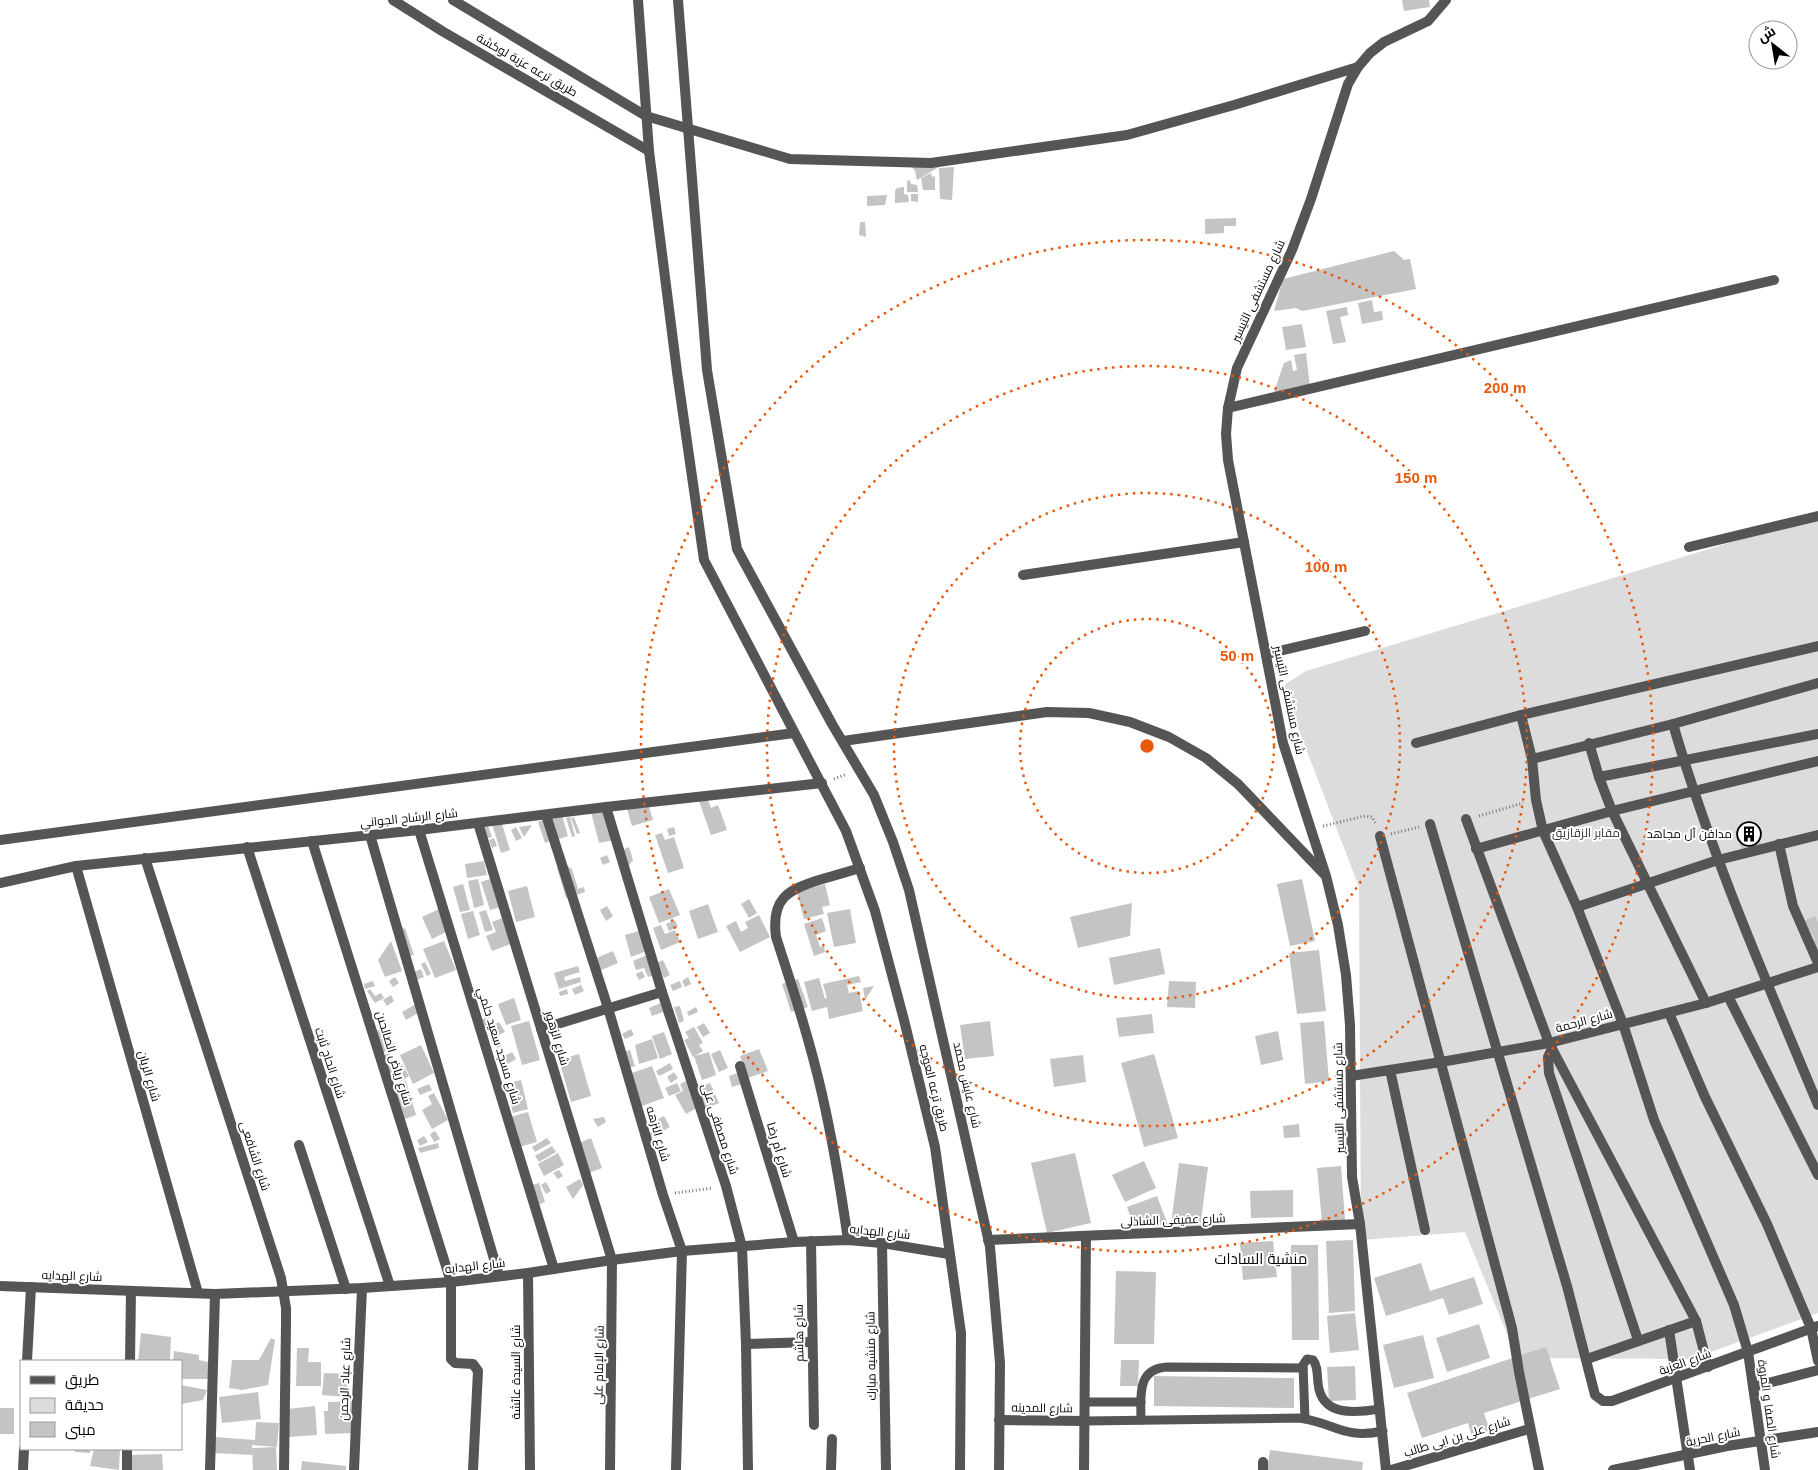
<svg xmlns="http://www.w3.org/2000/svg" width="1818" height="1470" font-family="Arial,Cairo,sans-serif">
<rect width="100%" height="100%" fill="#fff"/>
<polygon fill="#dcdcdc" points="1818,516 1818,1313 1692,1359 1517,1358 1465,1232 1361,1240 1359,887 1282,686 1306,671"/>
<g fill="#c4c4c4">
<polygon points="1402,0 1429,0 1430,7 1404,11"/>
<polygon points="944,164 917,180 915,171 911,166"/>
<polygon points="954,167 952,200 940,199 939,168"/>
<polygon points="931,173 932,177 935,176 935,190 923,190 921,178"/>
<polygon points="910,180 911,184 917,185 918,192 907,192 907,181"/>
<polygon points="904,187 904,194 908,195 909,202 895,203 895,191 897,188"/>
<polygon points="911,194 918,194 918,202 911,201"/>
<polygon points="887,195 885,205 867,206 867,196"/>
<polygon points="1236,218 1236,226 1224,226 1224,233 1205,234 1205,219"/>
<polygon points="860,222 865,222 866,237 859,235"/>
<polygon points="1394,251 1404,260 1410,259 1416,289 1302,311 1296,308 1274,311 1283,279"/>
<polygon points="1372,300 1374,312 1382,311 1383,320 1362,324 1358,303"/>
<polygon points="1347,307 1348,315 1340,317 1346,342 1333,344 1326,311"/>
<polygon points="1302,324 1306,347 1286,350 1282,327"/>
<polygon points="1306,353 1310,387 1274,392 1284,363 1291,360 1293,371 1297,370 1294,355"/>
<polygon points="707,798 711,808 718,805 727,830 711,835 699,801"/>
<polygon points="648,803 653,820 632,826 627,809"/>
<polygon points="606,808 614,840 599,843 591,812"/>
<polygon points="549,815 562,815 568,836 556,840"/>
<polygon points="570,817 575,836 572,837 566,818"/>
<polygon points="574,817 580,833 577,834 571,818"/>
<polygon points="546,819 553,840 545,843 538,822"/>
<polygon points="501,821 510,850 501,853 492,824"/>
<polygon points="1752,822 1761,844 1742,851 1740,845 1744,840 1739,827"/>
<polygon points="487,823 492,837 485,839 481,825"/>
<polygon points="532,825 524,837 519,827"/>
<polygon points="516,827 522,838 516,841 511,830"/>
<polygon points="674,827 676,834 669,836 667,829"/>
<polygon points="662,833 665,840 674,837 684,868 668,873 655,835"/>
<polygon points="494,838 497,846 492,848 489,840"/>
<polygon points="629,847 633,860 627,868 620,851"/>
<polygon points="607,855 610,862 603,865 600,858"/>
<polygon points="484,861 487,875 467,878 465,864"/>
<polygon points="564,863 572,869 578,889 584,887 585,892 574,896"/>
<polygon points="561,867 571,897 566,898 557,868"/>
<polygon points="493,878 501,907 490,910 481,882"/>
<polygon points="478,879 484,905 474,908 468,881"/>
<polygon points="1302,879 1315,941 1290,946 1277,884"/>
<polygon points="463,884 470,910 460,912 453,887"/>
<polygon points="825,884 830,905 822,907 824,914 804,919 797,892"/>
<polygon points="527,886 535,917 516,922 508,891"/>
<polygon points="669,889 680,915 659,923 649,897"/>
<polygon points="749,899 757,913 749,918 741,904"/>
<polygon points="1132,903 1130,936 1078,948 1070,917"/>
<polygon points="708,904 718,932 698,939 689,911"/>
<polygon points="607,906 613,916 606,921 600,910"/>
<polygon points="439,909 450,930 432,939 422,917"/>
<polygon points="850,909 856,943 834,947 827,913"/>
<polygon points="486,910 493,930 485,932 479,912"/>
<polygon points="473,911 480,935 468,939 461,914"/>
<polygon points="759,915 770,937 740,952 726,926 736,921 741,932 748,928 745,922"/>
<polygon points="1815,916 1818,922 1818,955 1812,944 1815,940 1810,930 1806,932 1801,922"/>
<polygon points="502,918 511,944 492,951 486,936 496,932 492,922"/>
<polygon points="822,918 826,931 816,935 820,947 824,946 825,952 814,956 804,924"/>
<polygon points="675,920 678,927 669,931 666,924"/>
<polygon points="661,925 665,934 675,930 680,942 661,950 653,928"/>
<polygon points="405,928 414,955 408,956 399,930"/>
<polygon points="642,930 647,951 631,957 625,935"/>
<polygon points="391,941 402,971 385,977 378,960"/>
<polygon points="444,941 456,970 435,978 423,949"/>
<polygon points="1160,948 1165,974 1114,985 1109,958"/>
<polygon points="1319,950 1326,1011 1297,1014 1289,953"/>
<polygon points="613,951 618,963 599,971 594,959"/>
<polygon points="647,955 655,975 648,977 644,968 636,970 633,961"/>
<polygon points="663,960 670,975 664,978 657,963"/>
<polygon points="425,962 431,974 427,976 421,964"/>
<polygon points="578,966 580,972 564,977 565,981 580,977 581,982 559,989 554,973"/>
<polygon points="421,969 424,977 416,980 412,973"/>
<polygon points="642,971 645,977 639,980 636,974"/>
<polygon points="859,976 861,982 847,985 849,993 844,994 859,991 863,1011 829,1019 827,1007 812,1011 804,982 819,978 825,999 827,998 823,984"/>
<polygon points="395,977 399,983 393,987 389,981"/>
<polygon points="688,977 691,984 685,987 682,981"/>
<polygon points="798,979 808,1007 802,1009 792,981"/>
<polygon points="373,981 375,986 365,989 364,984"/>
<polygon points="680,981 682,987 673,991 670,985"/>
<polygon points="1169,981 1196,982 1195,1008 1167,1007"/>
<polygon points="788,982 797,1010 791,1012 782,984"/>
<polygon points="581,985 584,991 575,995 572,989"/>
<polygon points="874,986 865,1000 863,988"/>
<polygon points="370,989 375,996 381,993 384,998 375,1003 367,991"/>
<polygon points="567,989 568,994 560,996 559,992"/>
<polygon points="391,995 394,1001 387,1006 383,1000"/>
<polygon points="514,998 521,1020 506,1025 498,1004"/>
<polygon points="661,1003 669,1020 666,1021 663,1012 652,1016 649,1008"/>
<polygon points="416,1004 420,1012 406,1020 402,1012"/>
<polygon points="680,1006 684,1021 679,1023 674,1007"/>
<polygon points="696,1007 698,1012 689,1016 687,1012"/>
<polygon points="1152,1014 1154,1033 1119,1037 1116,1018"/>
<polygon points="489,1017 492,1023 485,1026 482,1019"/>
<polygon points="529,1021 540,1060 522,1065 511,1026"/>
<polygon points="990,1021 994,1056 965,1059 960,1025"/>
<polygon points="1324,1021 1329,1081 1305,1084 1300,1023"/>
<polygon points="499,1022 505,1032 499,1035 497,1030 491,1033 488,1028"/>
<polygon points="704,1023 710,1033 703,1037 697,1027"/>
<polygon points="694,1027 703,1043 699,1045 703,1051 695,1056 709,1052 716,1075 702,1080 694,1056 693,1057 684,1040 689,1038 685,1032"/>
<polygon points="381,1029 388,1046 395,1043 396,1047 382,1053 373,1032"/>
<polygon points="631,1029 634,1035 625,1039 622,1034"/>
<polygon points="1278,1031 1283,1060 1261,1065 1255,1036"/>
<polygon points="664,1032 672,1054 660,1059 652,1036"/>
<polygon points="498,1038 502,1045 497,1048 493,1041"/>
<polygon points="652,1039 658,1058 639,1064 635,1045"/>
<polygon points="421,1045 434,1073 413,1084 400,1055"/>
<polygon points="759,1049 768,1071 748,1078 740,1056"/>
<polygon points="630,1050 635,1066 628,1068 623,1052"/>
<polygon points="720,1050 728,1068 719,1072 711,1054"/>
<polygon points="512,1052 516,1059 506,1065 509,1071 504,1074 501,1068 506,1065 501,1058"/>
<polygon points="390,1053 398,1069 390,1073 382,1056"/>
<polygon points="579,1054 591,1096 571,1102 559,1060"/>
<polygon points="1154,1054 1178,1138 1144,1147 1121,1063"/>
<polygon points="1083,1055 1086,1082 1054,1087 1050,1059"/>
<polygon points="670,1063 673,1069 659,1076 656,1071"/>
<polygon points="402,1064 409,1076 400,1082 396,1076 402,1073 398,1067"/>
<polygon points="652,1066 664,1098 639,1107 629,1074"/>
<polygon points="674,1072 678,1078 671,1083 667,1077"/>
<polygon points="740,1072 744,1083 732,1087 729,1076"/>
<polygon points="521,1080 528,1109 513,1113 506,1084"/>
<polygon points="688,1080 697,1108 686,1114 675,1095 683,1091 680,1084"/>
<polygon points="406,1081 416,1115 402,1120 392,1087"/>
<polygon points="677,1083 681,1091 669,1096 665,1088"/>
<polygon points="710,1083 719,1103 704,1109 695,1089"/>
<polygon points="429,1084 432,1090 420,1095 417,1089"/>
<polygon points="434,1093 448,1120 432,1129 422,1110 432,1104 428,1096"/>
<polygon points="528,1112 537,1142 519,1147 510,1117"/>
<polygon points="664,1116 670,1127 649,1139 646,1135 661,1126 658,1119"/>
<polygon points="604,1117 606,1122 598,1127 593,1119"/>
<polygon points="1299,1124 1300,1137 1284,1138 1283,1126"/>
<polygon points="435,1131 440,1139 434,1142 430,1134"/>
<polygon points="424,1136 428,1142 420,1146 417,1140"/>
<polygon points="547,1138 551,1143 535,1152 532,1147"/>
<polygon points="591,1138 602,1168 589,1173 579,1143"/>
<polygon points="438,1143 439,1148 420,1153 418,1148"/>
<polygon points="552,1146 556,1152 539,1162 535,1156"/>
<polygon points="558,1153 564,1165 544,1176 538,1164"/>
<polygon points="1075,1153 1091,1223 1047,1233 1031,1163"/>
<polygon points="1144,1161 1156,1188 1125,1202 1112,1175"/>
<polygon points="1179,1163 1208,1167 1200,1228 1171,1224"/>
<polygon points="1341,1166 1345,1220 1322,1222 1317,1168"/>
<polygon points="559,1170 563,1176 558,1179 553,1173"/>
<polygon points="580,1179 583,1185 573,1199 566,1187"/>
<polygon points="546,1182 551,1191 546,1194 541,1185"/>
<polygon points="539,1183 545,1202 538,1205 532,1185"/>
<polygon points="1293,1190 1293,1217 1251,1218 1250,1191"/>
<polygon points="1157,1196 1168,1225 1133,1224 1127,1207"/>
<polygon points="1353,1240 1355,1311 1329,1313 1326,1241"/>
<polygon points="1273,1241 1277,1277 1243,1280 1240,1243"/>
<polygon points="1291,1245 1318,1245 1319,1340 1292,1340"/>
<polygon points="1421,1263 1430,1291 1474,1277 1483,1304 1449,1315 1443,1298 1386,1316 1374,1278"/>
<polygon points="1116,1271 1156,1272 1154,1344 1114,1344"/>
<polygon points="1355,1313 1359,1350 1330,1353 1327,1316"/>
<polygon points="1479,1324 1490,1358 1447,1372 1436,1338"/>
<polygon points="141,1333 171,1337 170,1361 138,1361"/>
<polygon points="1423,1335 1434,1378 1394,1388 1383,1345"/>
<polygon points="271,1338 275,1340 268,1385 242,1390 229,1388 232,1360 259,1360"/>
<polygon points="1546,1347 1560,1389 1484,1413 1490,1431 1472,1437 1468,1423 1422,1438 1407,1393"/>
<polygon points="297,1348 309,1348 308,1362 321,1362 321,1386 296,1386"/>
<polygon points="174,1351 199,1355 199,1360 208,1362 208,1379 181,1379 181,1361 173,1361"/>
<polygon points="1121,1360 1139,1360 1138,1386 1120,1386"/>
<polygon points="1355,1366 1356,1400 1329,1401 1327,1367"/>
<polygon points="324,1373 348,1374 347,1397 322,1395"/>
<polygon points="1154,1376 1294,1378 1294,1408 1154,1406"/>
<polygon points="181,1385 207,1390 203,1400 181,1404"/>
<polygon points="258,1392 261,1419 222,1423 219,1397"/>
<polygon points="355,1401 356,1433 325,1434 324,1411 328,1411 328,1402"/>
<polygon points="315,1406 317,1435 288,1437 287,1409"/>
<rect x="0" y="1408" width="14" height="26"/>
<polygon points="256,1422 279,1423 277,1447 252,1445 252,1455 214,1453 215,1437 255,1440"/>
<polygon points="276,1447 277,1470 253,1470 252,1448"/>
<polygon points="75,1449 90,1449 90,1453 75,1452"/>
<polygon points="94,1449 120,1449 119,1470 90,1466"/>
<polygon points="1270,1450 1363,1462 1362,1470 1267,1470"/>
<polygon points="162,1454 163,1470 129,1470 129,1455"/>
<polygon points="302,1461 346,1466 346,1470 301,1470"/>
</g>
<g fill="none" stroke-linecap="round" stroke-linejoin="round">
<g stroke="#777" stroke-width="3" stroke-dasharray="1 2.5" stroke-linecap="butt">
<polyline points="834,779 847,774"/>
<polyline points="1479,816 1523,803"/>
<polyline points="1323,826 1365,816 1372,817 1376,824"/>
<polyline points="1391,834 1419,827"/>
<polyline points="675,1193 713,1188"/>
</g>
<g stroke="#555" stroke-width="9">
<polyline points="1085,1402 1141,1402"/>
<path d="M1305,1419l-2,-54 4,-6 6,1c5,6 4,15 5,23 3,34 37,30 62,26"/>
<path d="M1141,1420c0,-23 -5,-52 27,-53l135,1"/>
<path d="M1085,1421l214,-3c34,4 45,22 84,13"/>
</g>
<g stroke="#555" stroke-width="10">
<polyline points="393,0 442,31 649,151"/>
<polyline points="453,0 646,116 790,159 931,163 1127,135 1234,105 1358,67"/>
<polyline points="638,0 649,151 677,372 704,560 846,831 875,911 904,1020 935,1147 961,1333 960,1470"/>
<polyline points="678,0 707,370 737,549 832,724 874,795 893,842 909,890 990,1247 1000,1363 999,1470"/>
<polyline points="1228,408 1774,280"/>
<polyline points="1689,547 1818,516"/>
<polyline points="1023,575 1244,542"/>
<polyline points="1266,654 1365,631"/>
<polyline points="1521,715 1532,759 1536,800 1543,831 1577,907 1623,1024 1654,1120 1734,1305 1748,1352 1765,1470"/>
<path d="M1673,724c38,131 93,256 145,381"/>
<polyline points="843,741 1047,712 1089,713 1130,722 1169,737 1206,758 1238,784 1324,874"/>
<polyline points="1416,743 1521,715 1818,646"/>
<polyline points="1589,743 1599,777 1612,811 1706,1003"/>
<polyline points="1532,759 1673,724 1818,683"/>
<polyline points="1599,777 1818,734"/>
<polyline points="606,807 662,992 726,1186 742,1247 746,1344 748,1470"/>
<polyline points="546,815 608,1008 663,1195 682,1251 676,1470"/>
<polyline points="1466,819 1549,1043 1696,1321 1708,1367"/>
<polyline points="478,823 612,1260 610,1470"/>
<polyline points="1430,824 1567,1286 1595,1395 1603,1401 1612,1401 1818,1326"/>
<polyline points="419,830 554,1269"/>
<polyline points="370,835 499,1276"/>
<polyline points="1380,836 1512,1328 1519,1372 1539,1470"/>
<polyline points="0,840 794,733"/>
<polyline points="312,841 451,1282 451,1359 455,1363 473,1364 478,1371 473,1470"/>
<polyline points="1779,844 1793,906 1818,963"/>
<polyline points="247,847 390,1286"/>
<polyline points="1476,849 1612,811 1818,761"/>
<polyline points="145,858 281,1278 286,1308 286,1324 284,1470"/>
<polyline points="76,866 198,1293"/>
<polyline points="0,883 76,866 419,830 606,807 822,783"/>
<polyline points="1577,907 1718,860 1818,835"/>
<polyline points="1728,996 1818,1175"/>
<polyline points="1669,1013 1705,1097 1767,1224 1811,1328 1818,1361"/>
<polyline points="541,1029 662,992"/>
<polyline points="1552,1049 1548,1057 1549,1073 1638,1340"/>
<polyline points="740,1066 794,1242"/>
<polyline points="1390,1070 1425,1230"/>
<polyline points="1351,1076 1441,1062 1549,1043 1706,1003 1818,967"/>
<polyline points="299,1145 346,1289"/>
<path d="M848,1240c-7,-49 -15,-98 -26,-146 -12,-53 -29,-105 -46,-157 -5,-38 11,-47 43,-57 14,-4 28,-8 41,-12"/>
<polyline points="988,1240 1360,1224"/>
<polyline points="811,1241 814,1425"/>
<polyline points="882,1243 886,1470"/>
<polyline points="528,1273 530,1470"/>
<polyline points="0,1286 215,1294 362,1288 451,1282 528,1273 612,1260 682,1251 794,1242 848,1240 882,1243 949,1254"/>
<polyline points="1669,1330 1690,1470"/>
<polyline points="746,1344 812,1342"/>
<polyline points="1587,1359 1696,1321"/>
<polyline points="27,1361 31,1287"/>
<polyline points="130,1361 131,1291"/>
<polyline points="1753,1387 1818,1370"/>
<polyline points="999,1420 1085,1421"/>
<polyline points="23,1470 24,1449"/>
<polyline points="127,1470 127,1449"/>
<polyline points="210,1470 215,1294"/>
<polyline points="354,1470 362,1288"/>
<polyline points="831,1470 832,1439"/>
<polyline points="1084,1470 1086,1236"/>
<polyline points="1263,1470 1263,1462"/>
<polyline points="1386,1470 1360,1224 1352,1177 1350,1025 1346,975 1338,925 1326,876 1283,743 1228,460 1226,434 1228,408 1237,368 1292,250 1311,199 1348,84 1358,67 1370,53 1384,42 1428,21 1446,0"/>
<polyline points="1391,1470 1529,1429"/>
<polyline points="1613,1470 1727,1446 1818,1432"/>
</g>
</g>
<g fill="none" stroke="#e8590c" stroke-width="2.5" stroke-dasharray="2.5 5">
<circle cx="1147" cy="746" r="127"/>
<circle cx="1147" cy="746" r="253"/>
<circle cx="1147" cy="746" r="380"/>
<circle cx="1147" cy="746" r="506"/>
</g>
<defs>
<g id="building-ring" transform="scale(1.25)"><circle r="9.5" fill="#fff" stroke="#000" stroke-width="1.5"/><path d="M-4-6H4V6H1V3H-1V6H-4ZM-2.5-4.3h1.7v1.8h-1.7ZM.8-4.3h1.7v1.8H.8ZM-2.5-1h1.7V.8h-1.7ZM.8-1h1.7V.8H.8Z" fill="#000"/></g>
</defs>
<g fill-rule="evenodd">
<use href="#building-ring" x="1749" y="834"/>
</g>
<g text-anchor="middle" dominant-baseline="central" stroke-width="4" stroke-linejoin="round" paint-order="stroke">
<g font-size="12" fill="#000" stroke="#fff">
<text transform="translate(527 65) rotate(30)">طريق ترعه عزبة لوكشة</text>
<text transform="translate(1258 291) rotate(-65)">شارع مستشفى التيسير</text>
<text transform="translate(1289 700) rotate(78)">شارع مستشفى التيسير</text>
<text transform="translate(409 818) rotate(-6)">شارع الرشاح الجواني</text>
<text transform="translate(1584 1021) rotate(-15)">شارع الرحمة</text>
<text transform="translate(557 1038) rotate(73)">شارع الزهور</text>
<text transform="translate(499 1046) rotate(73)">شارع مسجد سعيد حلمي</text>
<text transform="translate(394 1058) rotate(73)">شارع رياض الصالحىن</text>
<text transform="translate(330 1063) rotate(72)">شارع الحاج ثابت</text>
<text transform="translate(149 1076) rotate(74)">شارع الريان</text>
<text transform="translate(967 1085) rotate(77)">شارع عايش محمد</text>
<text transform="translate(934 1088) rotate(76)">طريق ترعه العوجه</text>
<text transform="translate(1339 1098) rotate(-91)">شارع مستشفى التيسير</text>
<text transform="translate(720 1129) rotate(72)">شارع مصطفى على</text>
<text transform="translate(658 1134) rotate(74)">شارع النزهه</text>
<text transform="translate(779 1150) rotate(73)">شارع أم رضا</text>
<text transform="translate(255 1156) rotate(72)">شارع الشافعى</text>
<text transform="translate(1173 1220) rotate(-2)">شارع عفيفى الشاذلى</text>
<text transform="translate(880 1232) rotate(6)">شارع الهدايه</text>
<text transform="translate(475 1266) rotate(-6)">شارع الهدايه</text>
<text transform="translate(72 1276) rotate(2)">شارع الهدايه</text>
<text transform="translate(799 1333) rotate(-91)">شارع هاشم</text>
<text transform="translate(871 1356) rotate(-91)">شارع منشيه مبارك</text>
<text transform="translate(1685 1362) rotate(-20)">شارع العزبة</text>
<text transform="translate(599 1365) rotate(-89)">شارع الإمام على</text>
<text transform="translate(516 1372) rotate(-90)">شارع السيدة عائشة</text>
<text transform="translate(345 1379) rotate(-88)">شارع عباد الرحمن</text>
<text transform="translate(1042 1408) rotate(1)">شارع المدينه</text>
<text transform="translate(1769 1409) rotate(82)">شارع الصفا و المروة</text>
<text transform="translate(1457 1437) rotate(-17)">شارع على بن ابى طالب</text>
<text transform="translate(1713 1437) rotate(-11)">شارع الحرية</text>
</g>
<g font-size="12" fill="#333" stroke="#fff">
<text x="1586" y="833">مقابر الزقازيق</text>
</g>
<g font-size="12" fill="#000" stroke="#fff" text-anchor="end">
<text x="1732" y="834">مدافن آل مجاهد</text>
</g>
<g font-size="15" fill="#000" stroke="#fff">
<text x="1261" y="1258">منشية السادات</text>
</g>
</g>
<circle cx="1147" cy="746" r="8" fill="#e8590c" stroke="#fff" stroke-width="2.5"/>
<g font-size="15" text-anchor="middle" font-weight="bold" fill="#e8590c" stroke="#fff" stroke-width="4" stroke-linejoin="round" paint-order="stroke">
<text x="1505" y="393">200 m</text>
<text x="1416" y="483">150 m</text>
<text x="1326" y="572">100 m</text>
<text x="1237" y="661">50 m</text>
</g>
<rect x="20" y="1360" width="162" height="90" fill="#ffffff" stroke="#999999"/>
<rect x="30" y="1376" width="25" height="8" fill="#555555" stroke="#999999"/>
<text x="65" y="1385" font-size="15" fill="#000000">طريق</text>
<rect x="30" y="1398" width="25" height="15" fill="#dcdcdc" stroke="#999999"/>
<text x="65" y="1410" font-size="15" fill="#000000">حديقة</text>
<rect x="30" y="1422" width="25" height="15" fill="#c4c4c4" stroke="#999999"/>
<text x="65" y="1435" font-size="15" fill="#000000">مبنى</text>
<g transform="translate(1773 45) rotate(329)"><circle r="24" fill="#ffffff" stroke="#999999"/>
<path d="M0-4L9 19L0 12L-9 19Z" fill="#000000"/>
<text y="-8" font-size="14" font-weight="bold" text-anchor="middle" fill="#000000">ش</text>
</g>
</svg>
